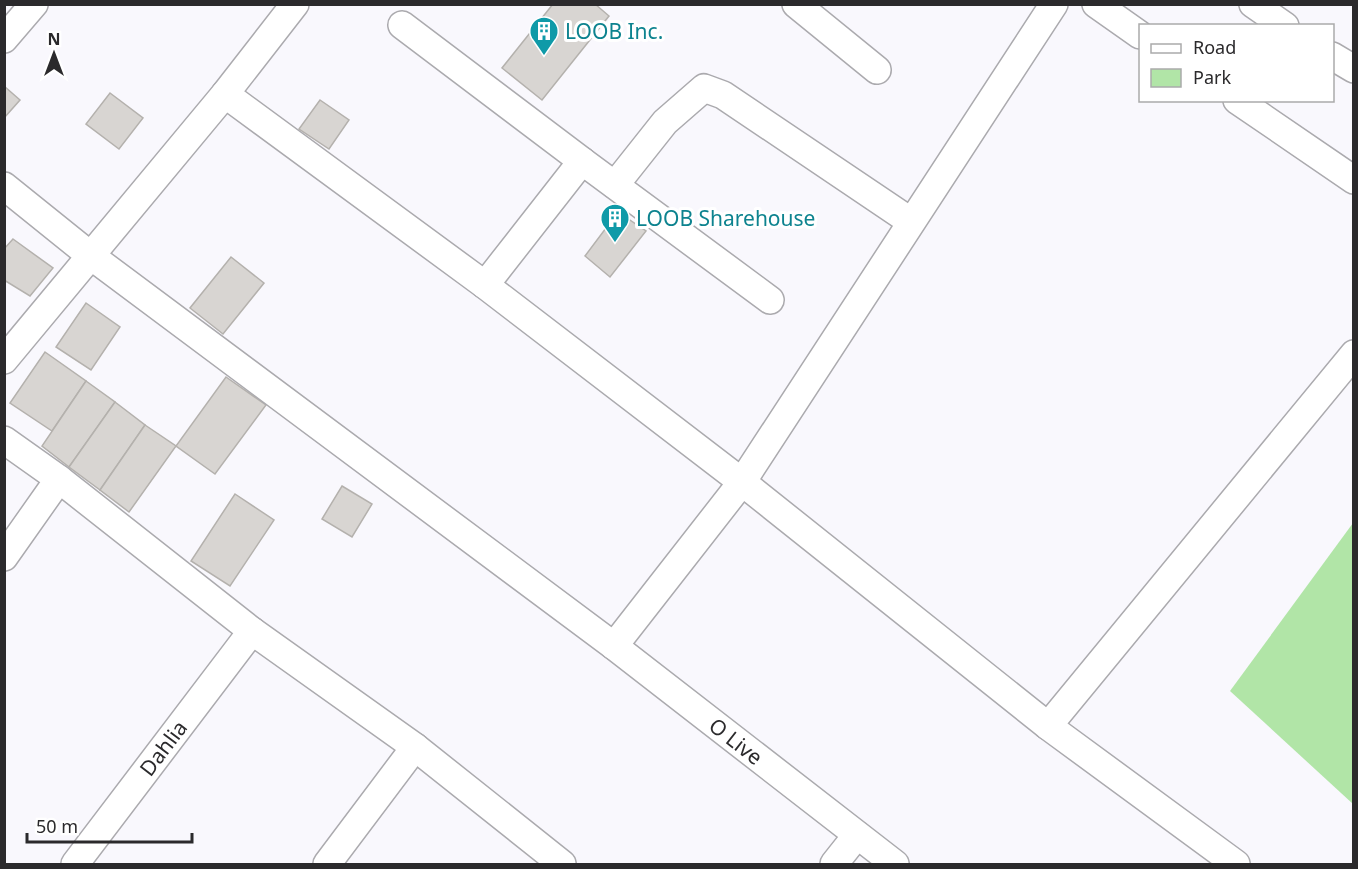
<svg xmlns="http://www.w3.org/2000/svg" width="1358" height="869" font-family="'Noto Sans',sans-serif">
<rect width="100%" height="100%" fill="#f9f8fd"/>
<polygon fill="#b1e5a7" points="1353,523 1353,804 1230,691"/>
<g fill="#d8d5d2" stroke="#b4b1ad" stroke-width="1.5">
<polygon points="553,4 595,4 609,16 542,100 502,68"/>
<polygon points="4,86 20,100 4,118"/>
<polygon points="110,93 143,118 119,149 86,124"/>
<polygon points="320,100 349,120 329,149 299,129"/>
<polygon points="618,212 646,231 610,277 585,256"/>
<polygon points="13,239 53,268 30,296 4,280 4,249"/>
<polygon points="231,257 264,283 223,334 190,308"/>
<polygon points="86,303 120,327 91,370 56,347"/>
<polygon points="45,352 86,381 52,431 10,403"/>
<polygon points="226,377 266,405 215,474 176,446"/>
<polygon points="86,381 115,402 69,467 42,446"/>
<polygon points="115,402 145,425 100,490 69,467"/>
<polygon points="145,425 176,446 129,512 100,490"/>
<polygon points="342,486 372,504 352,537 322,519"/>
<polygon points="235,494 274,520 230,586 191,561"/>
</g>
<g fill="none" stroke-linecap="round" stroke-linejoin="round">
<g stroke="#abaaae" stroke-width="30">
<g id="minor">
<polyline points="796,4 877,70"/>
<polyline points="1096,4 1140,35"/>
<polyline points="1253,4 1285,26"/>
<polyline points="402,25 582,161"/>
<polyline points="4,39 34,4"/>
<polyline points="1332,56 1354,69"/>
<polyline points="225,94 485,285 742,482 1048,726 1236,864"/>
<polyline points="1237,100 1354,180"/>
<polyline points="615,185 665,122 704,88 723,95 910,221"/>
<polyline points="4,186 91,256 614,646 895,864"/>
<polyline points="485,285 582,161 770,300"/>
<polyline points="4,360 225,94 295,4"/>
<polyline points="4,440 59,479 252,631 415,747 562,864"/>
<polyline points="4,557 59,479"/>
<polyline points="614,646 742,482 1054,4"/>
<polyline points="1048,726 1354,354"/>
<polyline points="75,864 252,631"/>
<polyline points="327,864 415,747"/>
<polyline points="834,864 857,835"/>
</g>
</g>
<use href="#minor" stroke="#fff" stroke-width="27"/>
</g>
<defs>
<g id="building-pin" transform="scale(1.5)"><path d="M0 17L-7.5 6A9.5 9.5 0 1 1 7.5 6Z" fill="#0f9aa8" stroke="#fff"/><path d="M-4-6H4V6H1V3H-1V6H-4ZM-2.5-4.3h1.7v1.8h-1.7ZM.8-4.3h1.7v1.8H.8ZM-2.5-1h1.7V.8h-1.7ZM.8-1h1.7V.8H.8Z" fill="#fff"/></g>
</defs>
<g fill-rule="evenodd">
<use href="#building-pin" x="544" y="31"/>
<use href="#building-pin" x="615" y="218"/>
</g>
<g text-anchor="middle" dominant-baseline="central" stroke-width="6" stroke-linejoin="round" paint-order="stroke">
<g font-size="21" fill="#0d838f" stroke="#fff" text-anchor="start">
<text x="565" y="31">LOOB Inc.</text>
<text x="636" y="218">LOOB Sharehouse</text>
</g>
<g font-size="21" fill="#2b2a2c" stroke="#fff">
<text transform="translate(736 741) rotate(38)">O Live</text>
<text transform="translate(163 748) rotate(-53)">Dahlia</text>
</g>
</g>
<rect width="1358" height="869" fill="none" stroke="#2b2a2c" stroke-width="12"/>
<rect x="1139" y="24" width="195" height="78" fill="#ffffff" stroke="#aaaaab" stroke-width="1.5"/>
<rect x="1151" y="44" width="30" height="9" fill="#ffffff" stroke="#aaaaab" stroke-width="1.5"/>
<text x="1193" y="54" font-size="18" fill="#2b2a2c">Road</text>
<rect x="1151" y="69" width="30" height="18" fill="#b1e5a7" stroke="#aaaaab" stroke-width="1.5"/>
<text x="1193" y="84" font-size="18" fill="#2b2a2c">Park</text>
<g transform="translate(54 54)" stroke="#ffffff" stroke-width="4.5" paint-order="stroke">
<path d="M0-4.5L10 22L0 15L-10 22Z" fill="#2b2a2c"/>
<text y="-9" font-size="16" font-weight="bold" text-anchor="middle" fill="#2b2a2c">N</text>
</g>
<path d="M27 833v9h165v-9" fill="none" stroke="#2b2a2c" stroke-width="3"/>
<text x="36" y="833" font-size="18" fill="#2b2a2c" stroke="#ffffff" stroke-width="4.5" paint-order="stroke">50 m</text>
</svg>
